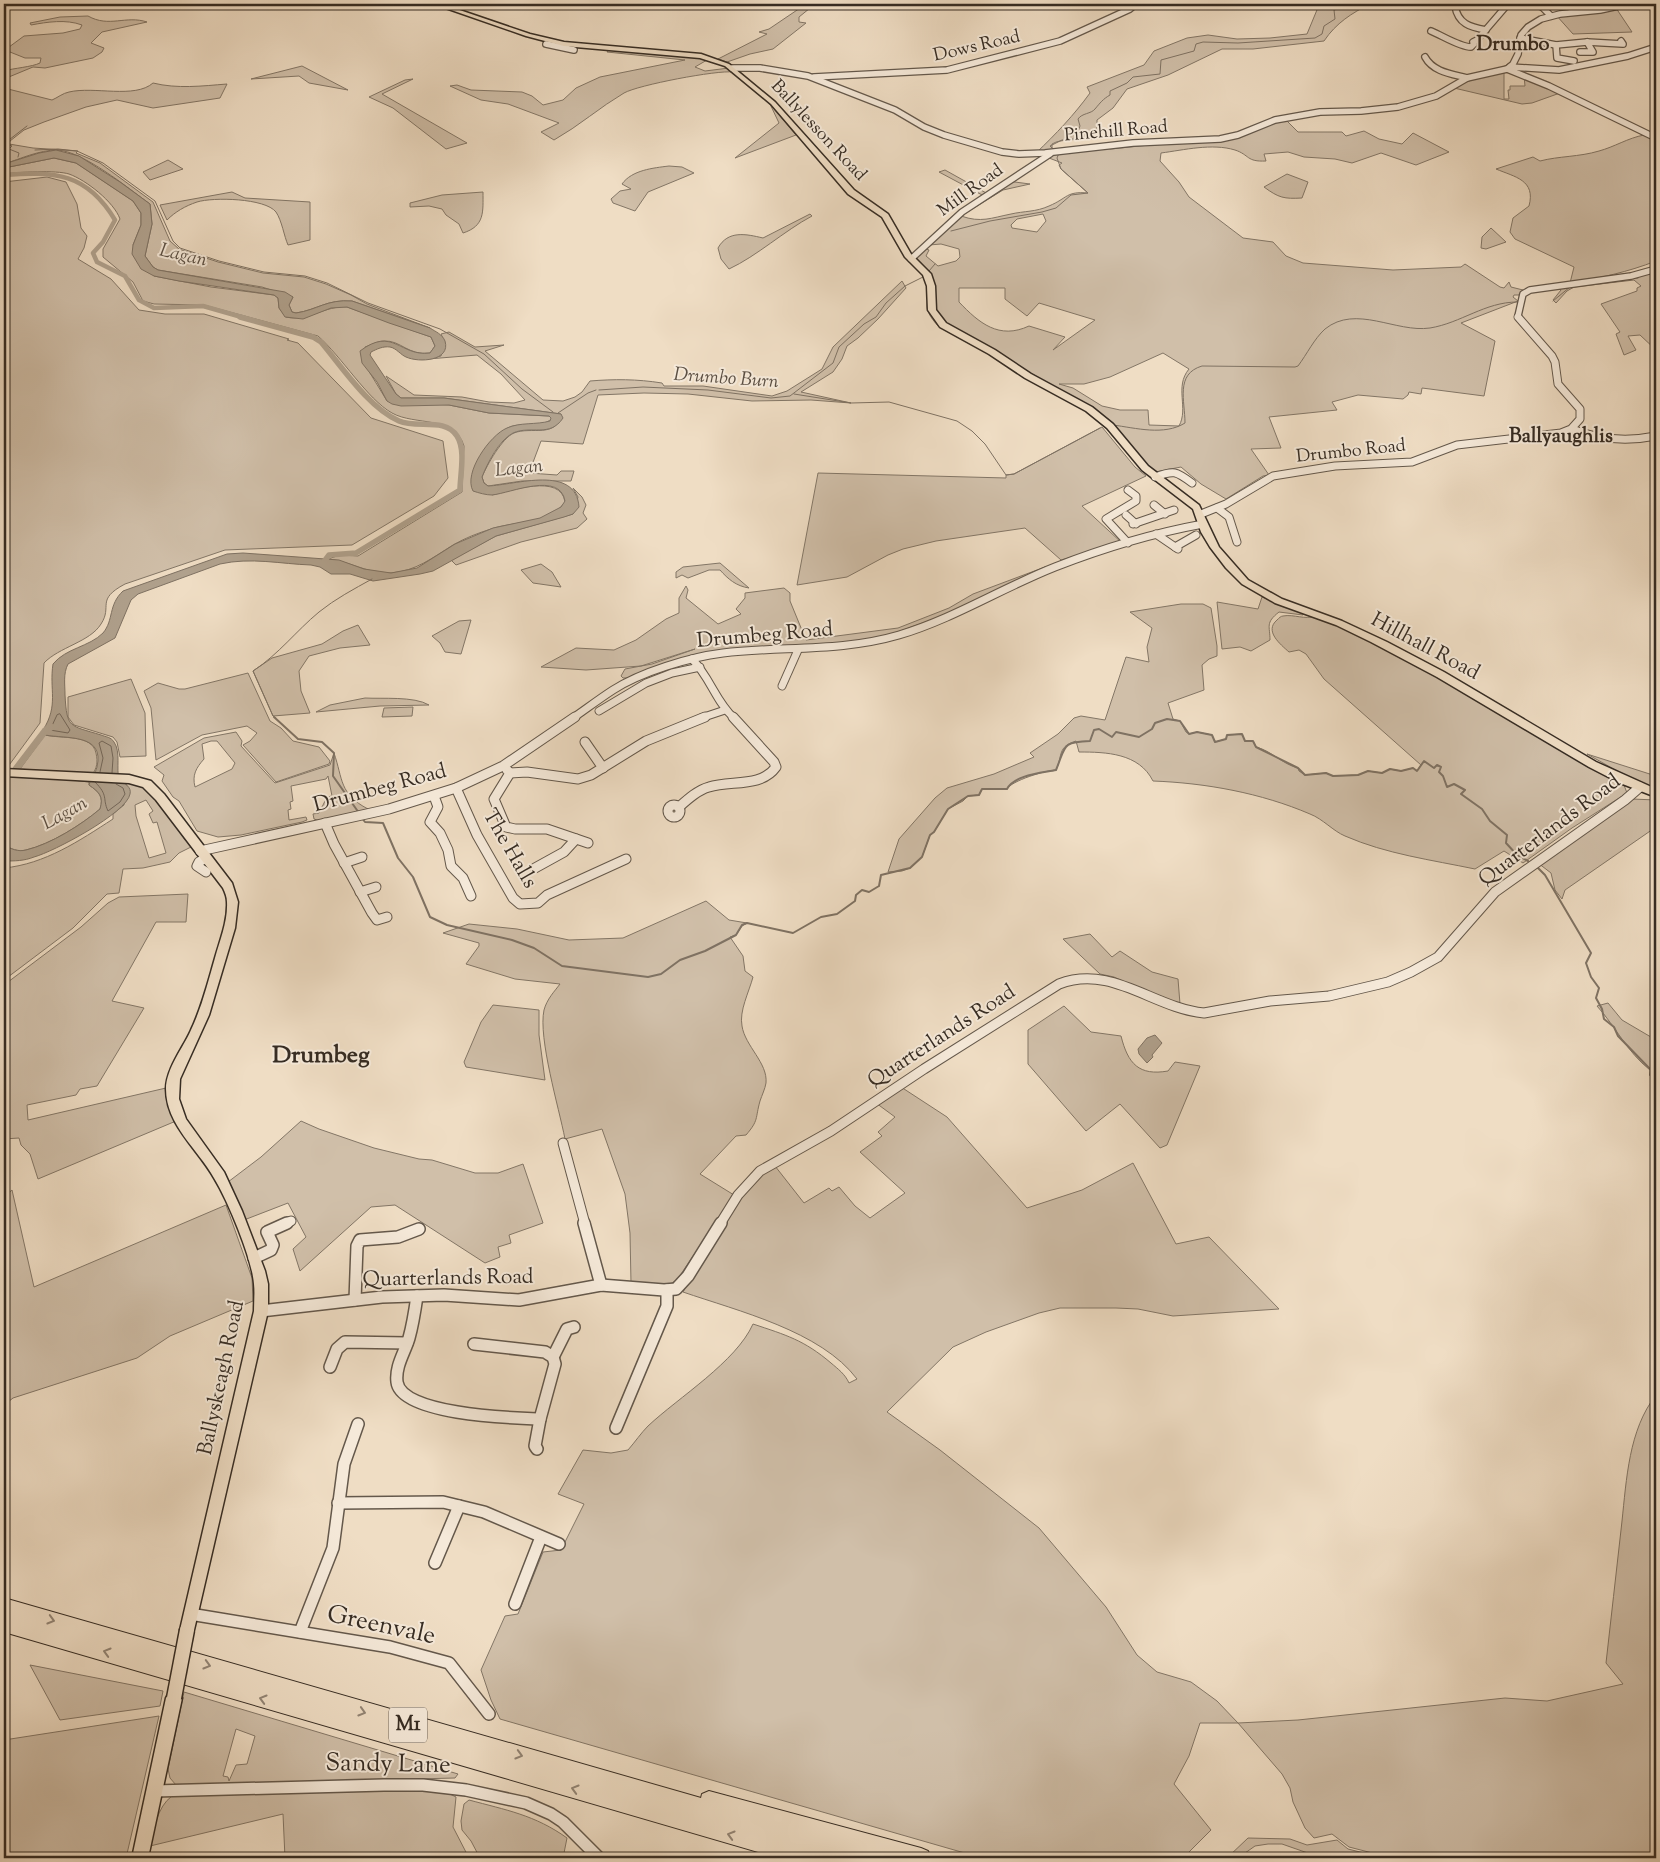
<svg xmlns="http://www.w3.org/2000/svg" width="1660" height="1862" font-family="'Sorts Mill Goudy',serif">
<rect width="100%" height="100%" fill="#efddc4"/>
<filter id="stains"><feTurbulence type="fractalNoise" baseFrequency=".004" numOctaves="4"/><feColorMatrix values="0 0 0 0 .2 0 0 0 0 .09 0 0 0 0 .02 0 0 0 .5 -.17"/></filter>
<radialGradient id="worn" r=".72"><stop offset=".6" stop-color="#630" stop-opacity="0"/><stop offset="1" stop-color="#630" stop-opacity=".3"/></radialGradient>
<g fill="#d0bfa9" stroke="#837666" fill-rule="evenodd">
<polygon points="806,4 815,4 799,17 799,22 806,23 773,49 750,54 727,62 718,59 767,34 759,32 769,29"/>
<path d="M1328,4h42c-18,9 -34,19 -46,37l-71,8h-31l-54,26 -41,14 -14,19 -16,12v17l-6,2 -8,-2c-9,5 -21,1 -31,7v4l6,2 48,-3 4,2 109,-11 67,-18 12,12h44l4,4 18,-5 15,8 23,5 11,-11 36,19 -33,13 -35,-12 -29,10 -17,-4 -31,-2 -16,-5 -24,2 2,7c-20,1 -16,-6 -31,-11 -23,-7 -51,0 -74,3l-1,8 19,21 10,15 54,41 30,4 13,14 17,7 90,7 68,-3 4,-3 35,23 4,1 5,-6 2,5 12,3 -4,5h-5l-1,2 5,4 -57,22 34,18 -11,55 -62,-8 -1,6 -12,-2 -1,3 -5,4 -45,-4 -26,7 5,8 -68,7 12,31 -30,1 18,26 -6,1 -37,23 -25,-15 -20,-17 -26,5 -25,-25 -21,-26 -14,-11 -148,-85 -7,3c-24,-25 -6,-25 -13,-48 -3,-7 -8,-15 -12,-22l11,-9 3,1 -3,6 12,10 18,-5 4,-4 -1,-8 -18,-5 -12,1 -4,-3 30,-28 29,-18 -45,-24 6,-2 43,24 19,-13 23,3 -27,6 -42,26c20,7 30,2 50,-2 13,-3 25,-2 38,-8 19,-8 17,-15 39,-13l-27,-24 -2,-4 3,-2 -26,-10c20,-19 38,-38 54,-60l-3,-6 57,-22 10,-14 33,-13 21,-3 29,4 33,-1 37,-4 12,-29zM1043,214l3,7 -9,11 -25,-4 -1,-3 6,-6zM959,288h46v11l22,17 12,-13 56,17 -42,30 12,-13 -36,-11c-30,14 -50,-3 -70,-24zM1163,353l26,16c-15,18 0,39 -10,57l-30,-1 -1,-15h-28l-18,-4 -29,-18 -14,-4h25l26,-7z"/>
<polygon points="1616,8 1632,32 1573,34 1556,15"/>
<path d="M88,16c21,12 38,-1 59,6l-45,10 -11,11 13,5 -2,4 -9,6 -48,10 -12,-1 -29,12v-8c10,-3 28,-4 36,-8l1,-5h-16l-20,-8 19,-14 39,-3 17,-4 2,-4c-16,-6 -35,-3 -51,0l-1,-2 30,-6z"/>
<path d="M609,49l97,9 1,2 -12,7 10,4 24,-3 4,4c-16,-2 -95,13 -109,21 -24,14 -45,33 -70,47l-13,-8 18,-9 -51,-19 -27,-4 -31,-14 7,-1 14,5 51,2 10,4 11,9 20,-5 13,-12 24,-11 85,-17 -78,-8z"/>
<polygon points="302,66 348,90 309,83 299,76 251,79"/>
<polygon points="1504,71 1504,99 1509,99 1508,90 1510,90 1510,86 1525,86 1524,76 1560,93 1532,103 1522,104 1454,88 1475,78"/>
<polygon points="413,79 382,94 467,143 446,149 393,108 369,97 405,80"/>
<path d="M153,83c24,6 49,3 74,1l-7,14 -67,10 -36,-8 -31,7 -42,15 -20,8 -14,11 -1,3 24,4 45,3 -2,2 24,10 53,39 17,39 9,8 39,13 45,11 41,4 22,7 25,11 16,9 63,24 -78,-27c-25,-2 -35,9 -56,12l-4,-1 -3,-7 4,-8 -31,-10 -104,-17 -5,-3 -8,-11 7,-32 -2,-20c-22,-16 -67,-53 -93,-54 -18,0 -37,9 -53,14v-76l48,12c5,-2 11,-7 17,-8 25,-6 66,7 84,-9z"/>
<polygon points="770,104 796,135 735,158 779,123"/>
<path d="M1644,135l12,5v121c-28,11 -56,17 -86,22l4,-16 -59,-28 -5,-7 3,-14 16,-12c7,-26 -14,-29 -33,-37l37,-12 7,4c19,-5 39,-4 59,-10 15,-4 29,-13 45,-16z"/>
<path d="M54,158l22,5 57,38 8,12v12l-8,20 21,31 57,11 63,8 4,3 1,10 7,9c21,5 40,-12 61,-10l84,30 4,9 -5,7c-22,3 -29,-13 -46,-12 -6,0 -13,4 -19,6l5,26 17,28 62,4 40,8 60,3 3,2c-11,13 -33,2 -46,11 -14,9 -25,26 -32,40l18,26c18,-4 69,-22 73,7 -15,22 -50,19 -74,27 -13,4 -26,9 -38,16 -21,13 -37,26 -62,28 -23,1 -42,-12 -63,-14l12,-4 18,1 104,-64 2,-46c-9,-31 -49,-20 -72,-33 -25,-14 -50,-56 -74,-77l-114,-31 -50,-1 -11,-3 -10,-19 -30,-25v-8l17,-30c-6,-17 -34,-39 -51,-45 -13,-4 -50,-2 -65,0v-6z"/>
<polygon points="168,160 183,169 150,180 143,172"/>
<path d="M669,166l13,1 12,6 -46,19 -13,19 -22,-8 -2,-4 9,-8 11,-2 -9,-5c10,-14 31,-16 47,-18z"/>
<path d="M1287,174l21,8 -6,16c-18,1 -23,0 -38,-11z"/>
<path d="M47,177l19,5 11,22 4,24 6,8 -3,12 -6,11 33,20 28,31 26,4h39l85,25 -2,1 11,3 73,75 72,23 5,37 -14,18 -82,49 -127,5 -100,34c-30,16 -12,22 -24,40 -11,18 -42,23 -57,39l-4,60 -33,45h-3v-586z"/>
<path d="M232,192l13,6 65,4v38l-22,5c-4,-9 -6,-24 -12,-33 -11,-14 -63,-15 -79,-10 -12,4 -22,10 -30,18l-7,-15z"/>
<path d="M483,192c0,20 2,34 -20,41l-4,-9 -13,-9 -4,-6 -13,-3 -19,1v-4l32,-8z"/>
<path d="M810,214l2,2c-28,15 -55,40 -83,53l-8,-10 -3,-11c10,-18 28,-14 45,-10z"/>
<polygon points="1491,228 1506,242 1486,249 1481,248 1482,237"/>
<polygon points="1656,271 1656,350 1640,335 1628,336 1636,350 1624,355 1616,334 1620,332 1601,304 1637,291 1637,288 1641,286 1634,280 1574,287 1567,291 1556,303 1553,300 1561,290 1554,287 1631,279"/>
<path d="M902,281l4,7 -28,31 -20,19 -11,8 -5,13 -9,13 -32,20 50,11 -40,-3 -59,1 -64,-7 -44,-1 -46,2 -15,49 -42,-3 -12,32 28,2 4,-4h13l-3,10h-49l-34,5 -4,-3 -2,-6c5,-12 20,-39 32,-44 17,-7 43,6 47,-19l-117,-16h-43l-5,-4 -10,-18 28,19 48,2 27,5 25,1 11,-3 -24,-26 -24,-19 -49,4 13,-3 4,-13 -4,-9 8,-2 26,15 29,-2 -19,6 58,49 20,1 12,-4 7,-5 8,-11c24,-2 47,-2 72,2l2,3h39l69,10 15,-5 35,-22 11,-22z"/>
<polygon points="1102,427 1135,467 1146,476 1082,506 1122,543 1061,560 1025,528 936,541 903,549 888,555 847,577 797,585 818,473 1006,478 1006,475 1014,474"/>
<polygon points="573,488 582,497 586,505 583,513 587,519 577,528 521,542 456,565 451,560 496,536 573,514 578,497"/>
<path d="M720,563l29,25c-13,-2 -21,-9 -29,-18h-11l-21,8 -6,-3 -6,3v-6l7,-5z"/>
<polygon points="541,564 552,572 561,587 533,583 521,570"/>
<polygon points="1045,567 939,617 892,634 857,642 720,650 627,678 623,678 621,676 625,669 652,664 695,649 641,666 586,670 541,667 576,648 614,650 636,640 666,619 679,613 679,598 686,586 688,590 686,598 718,624 741,614 736,609 745,598 745,593 784,588 790,593 790,601 806,640 898,628 949,608 973,594"/>
<path d="M1262,597l42,15 -1,3 -24,-3c-14,11 -9,14 -9,28l-19,11 -11,-4 -18,2 -5,-47 41,7z"/>
<path d="M1181,604h22l8,4 6,38v10l-8,3 -7,6 2,25 -36,13 5,16 7,2 6,11 3,2 8,-2 15,3 3,7 11,-3 1,-4 15,-1 3,7h8l3,6c16,4 26,17 42,21l1,3 6,4 21,-2 7,3 25,-1 10,-4 14,2 8,-4 11,2 12,-3 4,3 4,-6 -97,-86 -18,-25 -7,-4 -10,2c-9,-8 -25,-21 -12,-32 2,-2 4,-4 6,-4 11,-2 22,4 32,0 20,9 40,17 59,26 85,44 166,97 250,143l3,8 -55,35 -49,35 -19,-12 -29,18c-43,-9 -89,-15 -130,-33 -12,-5 -22,-17 -35,-22 -49,-21 -104,-31 -157,-33 -14,-28 -47,-29 -74,-29l-3,-11c-19,6 -13,14 -20,29 -10,0 -45,11 -49,19h-25l-3,6 -11,1 -5,5 -15,8 -14,23 -4,3 -8,22 -12,11 -8,3 -14,1 11,-33 36,-41 12,-10 47,-14 40,-17 -4,-4 28,-19 16,-16 7,-2 24,4 21,-63 23,5 -2,-15 5,-19 -22,-16z"/>
<polygon points="471,620 461,654 445,652 440,643 432,636 459,621"/>
<polygon points="358,625 370,645 340,648 309,656 299,671 301,691 310,713 273,716 253,671 272,658 322,644 343,631"/>
<polygon points="248,673 270,721 281,728 293,741 319,747 330,761 329,764 276,782 243,745 250,741 257,733 247,726 202,735 156,760 151,708 144,691 158,683 179,689 185,689"/>
<polygon points="131,679 145,713 146,756 120,757 117,742 113,737 74,725 68,717 68,697"/>
<path d="M365,698c17,1 49,-2 64,7l-49,1 -64,6 14,-7z"/>
<polygon points="413,707 412,716 382,717 384,708"/>
<path d="M236,732l6,9 -1,5 34,37 55,-18 4,-12c9,26 5,41 34,56l-48,12 -6,-2 -1,-5 6,-1 8,-16 5,-1 -4,-20 -2,3 -35,7 2,15 -3,1 1,7 -3,1 1,10 17,-3 1,3 -5,2 -61,13 -23,2 -21,-6 -18,-30 -6,-4 -11,-16 2,-6 -10,-8 50,-29zM211,741h6l18,22 -3,6 -37,18c-3,-12 1,-19 9,-28l-2,-15z"/>
<path d="M45,735c17,4 47,-1 51,18 2,9 1,15 -4,22l-72,-6z"/>
<polygon points="1587,754 1656,776 1656,789 1628,777"/>
<path d="M4,772l85,10v3c10,7 15,12 11,24 -19,16 -49,35 -74,41 -8,2 -15,-1 -22,-5z"/>
<path d="M119,780l28,5 39,56 7,5 -14,7 -9,9 -27,6 -20,1 -4,24 -12,1 -34,34 -69,52v-112c41,-4 75,-27 109,-49v-5l11,-9 3,-20zM146,800l7,11 -4,3 4,9 4,-1 9,31 -17,5 -13,-42 -1,-11z"/>
<polygon points="1632,799 1656,800 1656,827 1565,890 1562,899 1555,890 1551,873 1538,863"/>
<polygon points="188,894 186,922 156,922 112,1001 144,1008 97,1086 80,1089 76,1095 27,1105 28,1120 166,1088 169,1108 176,1121 38,1179 30,1154 21,1145 19,1138 4,1139 4,985 81,927 108,903 119,897"/>
<path d="M706,901l23,19 18,3 -5,3 -6,9 -6,2 13,19 2,15 8,6c-4,15 -14,34 -11,49 3,20 26,37 24,57 -1,6 -4,12 -6,18 -5,18 -1,19 -14,34l-10,1 -36,38 34,21 -57,85 -10,6 -36,-3 -1,-50 -5,-39 -23,-65 -37,10c-6,-31 -27,-101 -21,-129 3,-11 10,-18 16,-26l-45,-5 -49,-15 13,-18v-3l-36,-10 26,-9 48,5 52,11 54,-2z"/>
<polygon points="1090,934 1112,957 1120,951 1152,972 1178,979 1180,1004 1140,990 1114,977 1100,974 1063,939"/>
<path d="M1608,1003l14,17 34,20v39l-6,-4v-5c-23,-18 -34,-43 -53,-64z"/>
<polygon points="493,1005 539,1010 539,1035 545,1080 466,1067 464,1062 481,1022"/>
<path d="M1064,1006l27,26 30,4c7,28 18,40 47,35l7,-9 25,4 -33,79 -7,3 -40,-44 -34,27 -58,-67v-34z"/>
<path d="M901,1087l46,30 80,91 55,-18 51,-27 43,81 33,-7 70,72 -106,7 -35,-7 -22,-1h-56l-21,5 -53,19 -33,15 -66,65 53,38 99,78 67,79 31,48 20,17 34,10 26,19 21,22 60,-3 207,-22 42,3 76,-17 -17,-21c5,-44 10,-89 15,-133 5,-42 6,-92 30,-128h5v456h-264l-43,-11 -17,-13 -18,4 -9,-10 -12,-26 -3,-14 -8,-14 -44,-51h-38l-11,33 -15,28 37,46 -28,28h-201l-482,-139 -9,-19 -10,-30 24,-54 13,-2 25,-62 18,-2 23,-46 -26,-10 25,-44 28,3 17,-3c7,-8 13,-17 20,-24 31,-29 88,-64 105,-102 33,11 51,16 78,39 7,6 14,11 18,20l8,-4c-36,-48 -119,-68 -174,-87 19,-34 59,-109 92,-126l29,37 25,-15 3,3 7,-4 16,19 15,12 35,-25 -45,-41 22,-16 -4,-4 17,-15 -19,-14z"/>
<polygon points="301,1121 319,1129 374,1148 419,1159 432,1160 475,1173 498,1173 523,1164 543,1223 509,1235 511,1243 498,1247 500,1257 485,1263 395,1205 371,1207 300,1271 293,1249 306,1237 288,1203 244,1220 228,1182 261,1157"/>
<polygon points="12,1190 34,1287 226,1205 252,1278 253,1301 170,1336 137,1358 13,1398 8,1402 4,1401 4,1197"/>
<polygon points="30,1665 163,1691 160,1706 60,1720"/>
<path d="M184,1692l274,82 -3,4 -279,7 -6,-7 -2,-9zM236,1729l19,7 -8,28 -11,1 -7,16 -1,-4 -5,-1z"/>
<polygon points="159,1716 126,1858 4,1858 4,1740"/>
<path d="M420,1790l28,3 8,4 -3,30 16,31h-184l-2,-44 -133,32c4,-17 7,-39 22,-50z"/>
<path d="M469,1800c37,10 66,15 98,38l-4,20h-83l-9,-17 -9,-11 -1,-9 3,-17z"/>
<polygon points="1248,1838 1290,1839 1307,1845 1337,1840 1348,1849 1384,1858 1322,1858 1282,1844 1268,1844 1255,1846 1238,1858 1212,1858 1216,1855 1228,1857"/>
</g>
<g fill="#b0a18d" stroke="#7f7263">
<path d="M56,150l23,6 41,26 30,22 2,20 -7,32 8,11 5,3 127,22 8,5 -4,8 3,7 4,1c21,-3 31,-14 56,-12l78,27c6,4 12,6 15,13 6,20 -26,22 -39,16 -5,-2 -10,-9 -16,-10 -7,-1 -13,2 -19,5l-1,3 26,39 5,4h43l117,16 2,4c-13,20 -32,7 -50,15 -14,7 -26,31 -31,44l2,6 4,3c27,-1 88,-22 91,21l-6,7 -9,3 -68,19 -63,35 -13,3 -47,7 -23,-7h-19l-11,-7 -9,-2c-30,-1 -60,-8 -91,-1l-82,30 -7,6 -16,38 -47,26c-5,10 -3,20 -3,31 2,34 4,30 36,40 5,2 10,2 13,7 7,10 2,26 5,38 5,3 13,7 11,14 -3,19 -77,58 -96,63 -10,4 -19,4 -30,4v-16c7,4 14,7 22,5 25,-6 55,-25 74,-41 4,-13 -1,-17 -11,-24 1,-7 7,-12 8,-18 8,-34 -31,-28 -52,-32l-2,-5c16,-25 6,-40 10,-66 13,-16 36,-17 50,-31 11,-13 5,-28 20,-42l104,-37 16,-1 96,7 25,9 27,4 26,-5 38,-24 38,-16 47,-10 21,-11 4,-6c-5,-30 -54,-8 -73,-6 -6,0 -13,-2 -19,-4 -10,-18 17,-56 34,-63 13,-6 29,-3 43,-7l1,-3 -2,-2 -60,-3 -40,-8 -48,1 -9,-2 -5,-3 -10,-19 -15,-19 -2,-12c33,-25 40,6 70,2l5,-7 -4,-9 -42,-14 -42,-16 -16,1 -28,11 -18,-2 -6,-9 -1,-10 -4,-3 -95,-14 -25,-5 -13,-7 -9,-15 1,-9 8,-20v-12l-8,-12 -57,-38 -22,-5 -50,10v-4l35,-11z"/>
<polygon points="1155,1035 1162,1043 1152,1055 1153,1057 1147,1063 1139,1054 1138,1049 1147,1038"/>
</g>
<g fill="none" stroke-linecap="round" stroke-linejoin="round">
<g stroke="#736658" stroke-width="1">
<polygon points="60,714 70,730 68,733 50,730 57,715"/>
<polyline points="100,772 103,758 99,743 102,741 111,746 113,758 112,773"/>
<path d="M95,782c14,14 7,16 13,29l12,-9 5,-8 -2,-6 -7,-4"/>
</g>
<g stroke="#7f7263" stroke-width="1">
<polyline points="35,150 58,149 77,151 103,163 155,201 173,241 180,248 219,261 264,272 305,276 327,283 368,303 440,329 484,354 522,389 553,412"/>
<path d="M1054,150l-4,-4 12,-6 20,-2 -4,-7 2,-5 -2,-7c4,-6 13,-5 17,-10 5,-6 8,-10 15,-14v-4l17,-8 6,-6 27,-3 1,-14 33,-9 2,-7 7,-2 35,1 77,-5 7,-4 2,-8 11,-7 -1,-9 24,-6"/>
<polyline points="18,157 19,153 9,149 12,146 5,143 27,126"/>
<polyline points="951,231 990,221 1042,212 1056,208 1071,195 1088,193 1061,169 1057,158 1059,153"/>
<polyline points="929,271 935,264"/>
<polyline points="1619,280 1638,278"/>
<polyline points="1553,301 1570,287"/>
<polyline points="599,390 643,387 708,390 771,398 790,396 833,363 839,347 864,324 876,317 886,303 905,286 923,277"/>
<polyline points="794,394 851,403 889,402 957,421 972,431 985,444 1006,475 1014,474 1100,428"/>
<polyline points="558,413 588,393 596,390"/>
<path d="M1113,425c23,3 51,11 72,-2 0,-22 -10,-49 17,-57l93,1 3,-1c9,-12 16,-27 27,-37 31,-25 71,4 105,-1 31,-5 55,-26 87,-26"/>
<path d="M276,718l-3,-2 -20,-45c26,-17 43,-40 66,-59 16,-13 35,-23 53,-33"/>
</g>
<g stroke="#7f7263" stroke-width="2">
<polyline points="274,717 298,739 322,742 334,753 333,776 359,813"/>
<path d="M361,817l4,5 18,1 15,35 15,19 17,40 17,8 65,15 22,8 28,18 86,11 13,-3 19,-14 25,-9 31,-16 6,-10 5,-2 46,10 28,-16 16,-3 18,-13 1,-6 6,-5 7,2 10,-6 2,-11 29,-7 12,-11 8,-22 4,-3 14,-23 20,-13 11,-1 3,-6h25c7,-14 35,-16 49,-19 10,-24 5,-28 34,-29l4,-11 5,-1 13,8 4,-5 23,5 13,-8 3,-6 12,-4 13,2 9,13 8,-2 15,3 3,7 11,-3 1,-4 15,-1 3,7h8l3,6 42,21 7,7 21,-2 7,3 25,-1 10,-4 14,2 8,-4 11,2 12,-3 4,3 7,-10 10,7 3,-3 4,2 -2,5 4,4 4,11 7,-3 11,6 -4,4 21,15 8,12 17,14 -1,8 11,12 11,6"/>
<polyline points="1536,866 1545,875 1591,953 1586,963 1591,977 1599,988 1596,998 1602,1009 1604,1019 1614,1027 1618,1036 1651,1070 1650,1075 1656,1079"/>
</g>
<path stroke="#b0a18d" stroke-width="4.5" d="M4,175c51,-4 83,-2 111,45l-12,22 -10,11 4,9 28,14 14,24 15,8 49,-2 42,12"/>
<path stroke="#b0a18d" stroke-width="5.5" d="M240,317l73,20 8,5c21,25 48,66 78,79 18,8 46,-4 58,15 9,14 3,39 3,54l-104,63 -27,2 -6,8"/>
<polyline stroke="#b0a18d" stroke-width="7" points="16,769 45,731 51,727"/>
<g stroke="#64584b" stroke-width="8">
<g id="minor-far3">
<polyline points="1534,4 1542,7 1551,16"/>
<polyline points="1559,4 1576,10"/>
<path d="M1455,6c3,18 15,21 31,24"/>
<path d="M1431,31c12,5 29,16 40,16l3,-3 -1,-2 4,-2 31,-36"/>
<polyline points="1520,38 1556,45 1587,42 1623,44 1621,41"/>
<polyline points="546,44 574,50"/>
<polyline points="1556,45 1557,58 1574,61"/>
<polyline points="1580,52 1593,52 1587,42"/>
<path d="M1425,57c8,15 27,17 42,21"/>
<polyline points="1510,67 1559,70 1628,56 1656,47"/>
<polyline points="732,68 760,68 808,76 895,110 924,127 944,135 1002,152 1019,154 1045,153 1133,143 1220,139 1238,135 1275,120 1320,112 1361,111 1398,107 1436,96 1467,78 1507,69 1513,64 1518,54 1521,35 1528,27 1541,19 1560,14 1600,10 1628,4"/>
<polyline points="1507,69 1549,86 1656,138"/>
<polyline points="814,77 947,70 1060,41 1130,9 1136,4"/>
<polyline points="911,259 962,212 1050,154"/>
<polyline points="1519,318 1518,316 1523,294 1530,290 1631,276 1656,269"/>
</g>
</g>
<g stroke="#64584b" stroke-width="9">
<g id="minor-far2">
<path d="M1572,429c28,11 54,13 84,7"/>
<path d="M1155,477c19,-7 21,-6 37,6"/>
<polyline points="1128,490 1136,496 1136,501 1106,519 1128,543"/>
<polyline points="1154,505 1165,514"/>
<polyline points="1217,508 1229,517 1237,542"/>
<polyline points="1201,514 1226,504 1273,476 1335,466 1412,462 1457,445 1561,433 1571,429 1580,419 1580,409 1558,384 1555,362 1552,356 1518,317"/>
<polyline points="1126,515 1136,524"/>
<polyline points="1133,524 1174,510"/>
<polyline points="1156,534 1178,549"/>
<polyline points="1175,547 1196,535"/>
<path d="M692,659c18,18 24,43 42,59"/>
<polyline points="782,686 798,650"/>
<polyline points="599,711 646,683 672,673 700,667"/>
<path d="M573,718c13,-9 26,-19 40,-28 28,-18 77,-33 110,-37 60,-7 118,-1 176,-18 54,-16 103,-47 156,-68 46,-18 99,-34 148,-43"/>
<polyline points="701,718 725,710"/>
</g>
</g>
<g stroke="#64584b" stroke-width="11">
<g id="minor-far1">
<polyline points="585,742 603,768"/>
<polyline points="507,770 510,773 494,799 506,827 515,829 547,829 588,843"/>
<polyline points="510,773 527,772 578,779 591,775 646,741 705,717"/>
<polyline points="456,788 477,835 513,898 520,904 538,903 547,895 626,859"/>
<polyline points="434,796 438,807 430,822 440,833 448,850 451,866 463,878 471,896"/>
<circle cx="674" cy="811" r="6"/>
<path d="M679,807c9,-8 19,-17 30,-20 22,-7 52,1 67,-20l-2,-5 -41,-45"/>
<polyline points="325,823 334,844 372,913 377,920 387,917"/>
<polyline points="200,851 389,809 456,788 503,766 575,717"/>
<polyline points="206,858 199,862 197,866 206,872"/>
<polyline points="344,863 362,857"/>
<polyline points="535,868 564,852 576,839"/>
<polyline points="360,892 376,887"/>
<polyline points="563,1143 585,1224"/>
<polyline points="285,1224 291,1221"/>
<path d="M720,1224l18,-29 22,-24 71,-40 93,-62 135,-85c53,-20 94,24 145,29l66,-12 59,-5 59,-14 23,-10 27,-15 57,-65 130,-92 15,-13"/>
</g>
</g>
<g stroke="#64584b" stroke-width="14">
<g id="minor">
<polyline points="584,1223 601,1285"/>
<polyline points="254,1258 271,1250 273,1245 267,1232 287,1223"/>
<path d="M417,1296c-2,14 -4,28 -8,42 -4,14 -14,28 -12,44 4,33 117,36 143,37l15,-55 -2,-7 -8,-5 -71,-8"/>
<polyline points="355,1300 357,1246 360,1240 398,1237 419,1229"/>
<polyline points="261,1311 382,1297 444,1295 519,1300 601,1285 664,1290 676,1289 688,1276 721,1223"/>
<polyline points="553,1357 567,1329 574,1327"/>
<polyline points="330,1367 337,1349 345,1342 407,1343"/>
<polyline points="616,1428 667,1306 667,1290"/>
<polyline points="537,1449 535,1446 540,1419"/>
<polyline points="338,1503 443,1502 484,1512 559,1544"/>
<polyline points="435,1563 459,1506"/>
<polyline points="515,1604 541,1537"/>
<polyline points="190,1614 390,1647 449,1663 489,1714"/>
<polyline points="300,1632 333,1548 344,1464 358,1424"/>
<polyline points="155,1791 384,1785 423,1785 466,1790 526,1803 551,1814 563,1822 599,1858"/>
</g>
</g>
<g stroke="#362c23" stroke-width="3">
<g id="major">
<polygon points="434,4 442,4 530,34 564,42 701,54 729,64 775,102 854,190 888,214 911,254 931,274 935,286 936,310 946,323 995,350 1031,374 1092,407 1113,424 1148,466 1199,505 1219,547 1248,580 1282,599 1342,621 1387,642 1444,672 1596,762 1656,789 1656,797 1620,783 1589,767 1437,677 1371,642 1336,625 1275,603 1242,584 1226,568 1210,547 1201,532 1193,509 1142,470 1107,428 1086,411 1025,378 989,354 940,327 928,310 927,286 923,275 905,257 882,217 848,194 771,104 725,66 700,58 564,46 526,36"/>
<path d="M4,769l125,6 22,6 13,13 68,89 6,19 -3,26 -26,87 -29,64 -1,20 7,20 38,53 18,39 23,60 3,13v27l-74,319 -2,5 -5,2 -5,-2 -2,-5 74,-319c0,-9 1,-18 0,-27 -2,-26 -26,-83 -40,-106 -16,-29 -48,-53 -48,-89 0,-20 17,-41 25,-59 11,-23 17,-48 24,-72 5,-18 13,-37 12,-56 0,-5 -2,-10 -4,-14l-67,-88 -13,-13 -14,-4 -125,-7z"/>
<polygon points="174,1690 179,1693 182,1698 148,1858 132,1858 166,1698 169,1693"/>
</g>
</g>
<g stroke="#362c23" stroke-width="2">
<polygon id="highway" points="4,1598 701,1798 702,1794 709,1791 921,1848 928,1851 931,1858 840,1858 819,1852 822,1858 779,1858 4,1632"/>
</g>
<use href="#minor-far3" stroke="#f5e9d9" stroke-width="5.5"/>
<use href="#minor-far2" stroke="#f5e9d9" stroke-width="7"/>
<use href="#minor-far1" stroke="#f5e9d9" stroke-width="9"/>
<use href="#minor" stroke="#f5e9d9" stroke-width="11"/>
<use href="#major" fill="#efddc4" fill-rule="evenodd"/>
<use href="#highway" fill="#efddc4" fill-rule="evenodd"/>
<g stroke="#362c23" stroke-width="17" stroke-linecap="butt">
<polyline id="major-bridge" points="174,1698 187,1630"/>
</g>
<use href="#major-bridge" stroke="#efddc4" stroke-width="14"/>
</g>
<defs><path id="oneway-chevron" d="M-2-3.5L2.5 0L-2 3.5" fill="none" stroke-width="1.6" stroke-linecap="round" stroke-linejoin="round" transform="scale(1.25)"/></defs>
<g stroke="#928474">
<use href="#oneway-chevron" transform="translate(51 1620) rotate(16)"/>
<use href="#oneway-chevron" transform="translate(107 1652) rotate(-164)"/>
<use href="#oneway-chevron" transform="translate(207 1665) rotate(16)"/>
<use href="#oneway-chevron" transform="translate(263 1699) rotate(-164)"/>
<use href="#oneway-chevron" transform="translate(362 1712) rotate(17)"/>
<use href="#oneway-chevron" transform="translate(519 1755) rotate(16)"/>
<use href="#oneway-chevron" transform="translate(575 1789) rotate(-164)"/>
<use href="#oneway-chevron" transform="translate(731 1835) rotate(-164)"/>
</g>
<g text-anchor="middle" dominant-baseline="central" stroke-width="4" stroke-linejoin="round" paint-order="stroke">
<g font-size="18" fill="#362c23" stroke="#f5e9d9">
<text transform="translate(977 47) rotate(-13)">Dows Road</text>
<text transform="translate(818 131) rotate(47)">Ballylesson Road</text>
<text transform="translate(1116 132) rotate(-5)">Pinehill Road</text>
<text transform="translate(971 191) rotate(-36)">Mill Road</text>
<text transform="translate(1351 452) rotate(-6)">Drumbo Road</text>
</g>
<g font-size="19" font-style="italic" fill="#5b4f43" stroke="#f5e9d9">
<text transform="translate(183 256) rotate(13)">Lagan</text>
<text transform="translate(726 379) rotate(4)">Drumbo Burn</text>
<text transform="translate(519 469) rotate(-6)">Lagan</text>
<text transform="translate(65 814) rotate(-29)">Lagan</text>
</g>
<g font-size="20" font-weight="bold" fill="#362c23" stroke="#f5e9d9">
<text x="1513" y="45">Drumbo</text>
<text x="1561" y="437">Ballyaughlis</text>
</g>
<rect fill="#f5e9d9" stroke="#6f655a" stroke-width="1" x="389" y="1707.5" width="38" height="35" rx="4"/>
<g font-size="20" font-weight="bold" fill="#362c23">
<text x="408" y="1725">M1</text>
</g>
<g font-size="21" fill="#362c23" stroke="#f5e9d9">
<text transform="translate(765 636) rotate(-5)">Drumbeg Road</text>
<text transform="translate(1425 647) rotate(28)">Hillhall Road</text>
<text transform="translate(380 789) rotate(-15)">Drumbeg Road</text>
<text transform="translate(1550 831) rotate(-37)">Quarterlands Road</text>
<text transform="translate(509 849) rotate(60)">The Halls</text>
<text transform="translate(942 1037) rotate(-33)">Quarterlands Road</text>
<text transform="translate(448 1279) rotate(-1)">Quarterlands Road</text>
<text transform="translate(222 1378) rotate(-78)">Ballyskeagh Road</text>
</g>
<g font-size="24" font-weight="bold" fill="#362c23" stroke="#f5e9d9">
<text x="321" y="1056">Drumbeg</text>
</g>
<g font-size="25" fill="#362c23" stroke="#f5e9d9">
<text transform="translate(381 1626) rotate(12)">Greenvale</text>
<text transform="translate(388 1765) rotate(1)">Sandy Lane</text>
</g>
</g>
<rect width="1660" height="1862" fill="none" stroke="#efddc4" stroke-width="20"/>
<rect x="5" y="5" width="1650" height="1852" fill="none" stroke="#362c23" stroke-width="2.5"/>
<rect x="10" y="10" width="1640" height="1842" fill="none" stroke="#362c23"/>
<rect width="100%" height="100%" filter="url(#stains)"/>
<rect width="100%" height="100%" fill="url(#worn)"/>
</svg>
